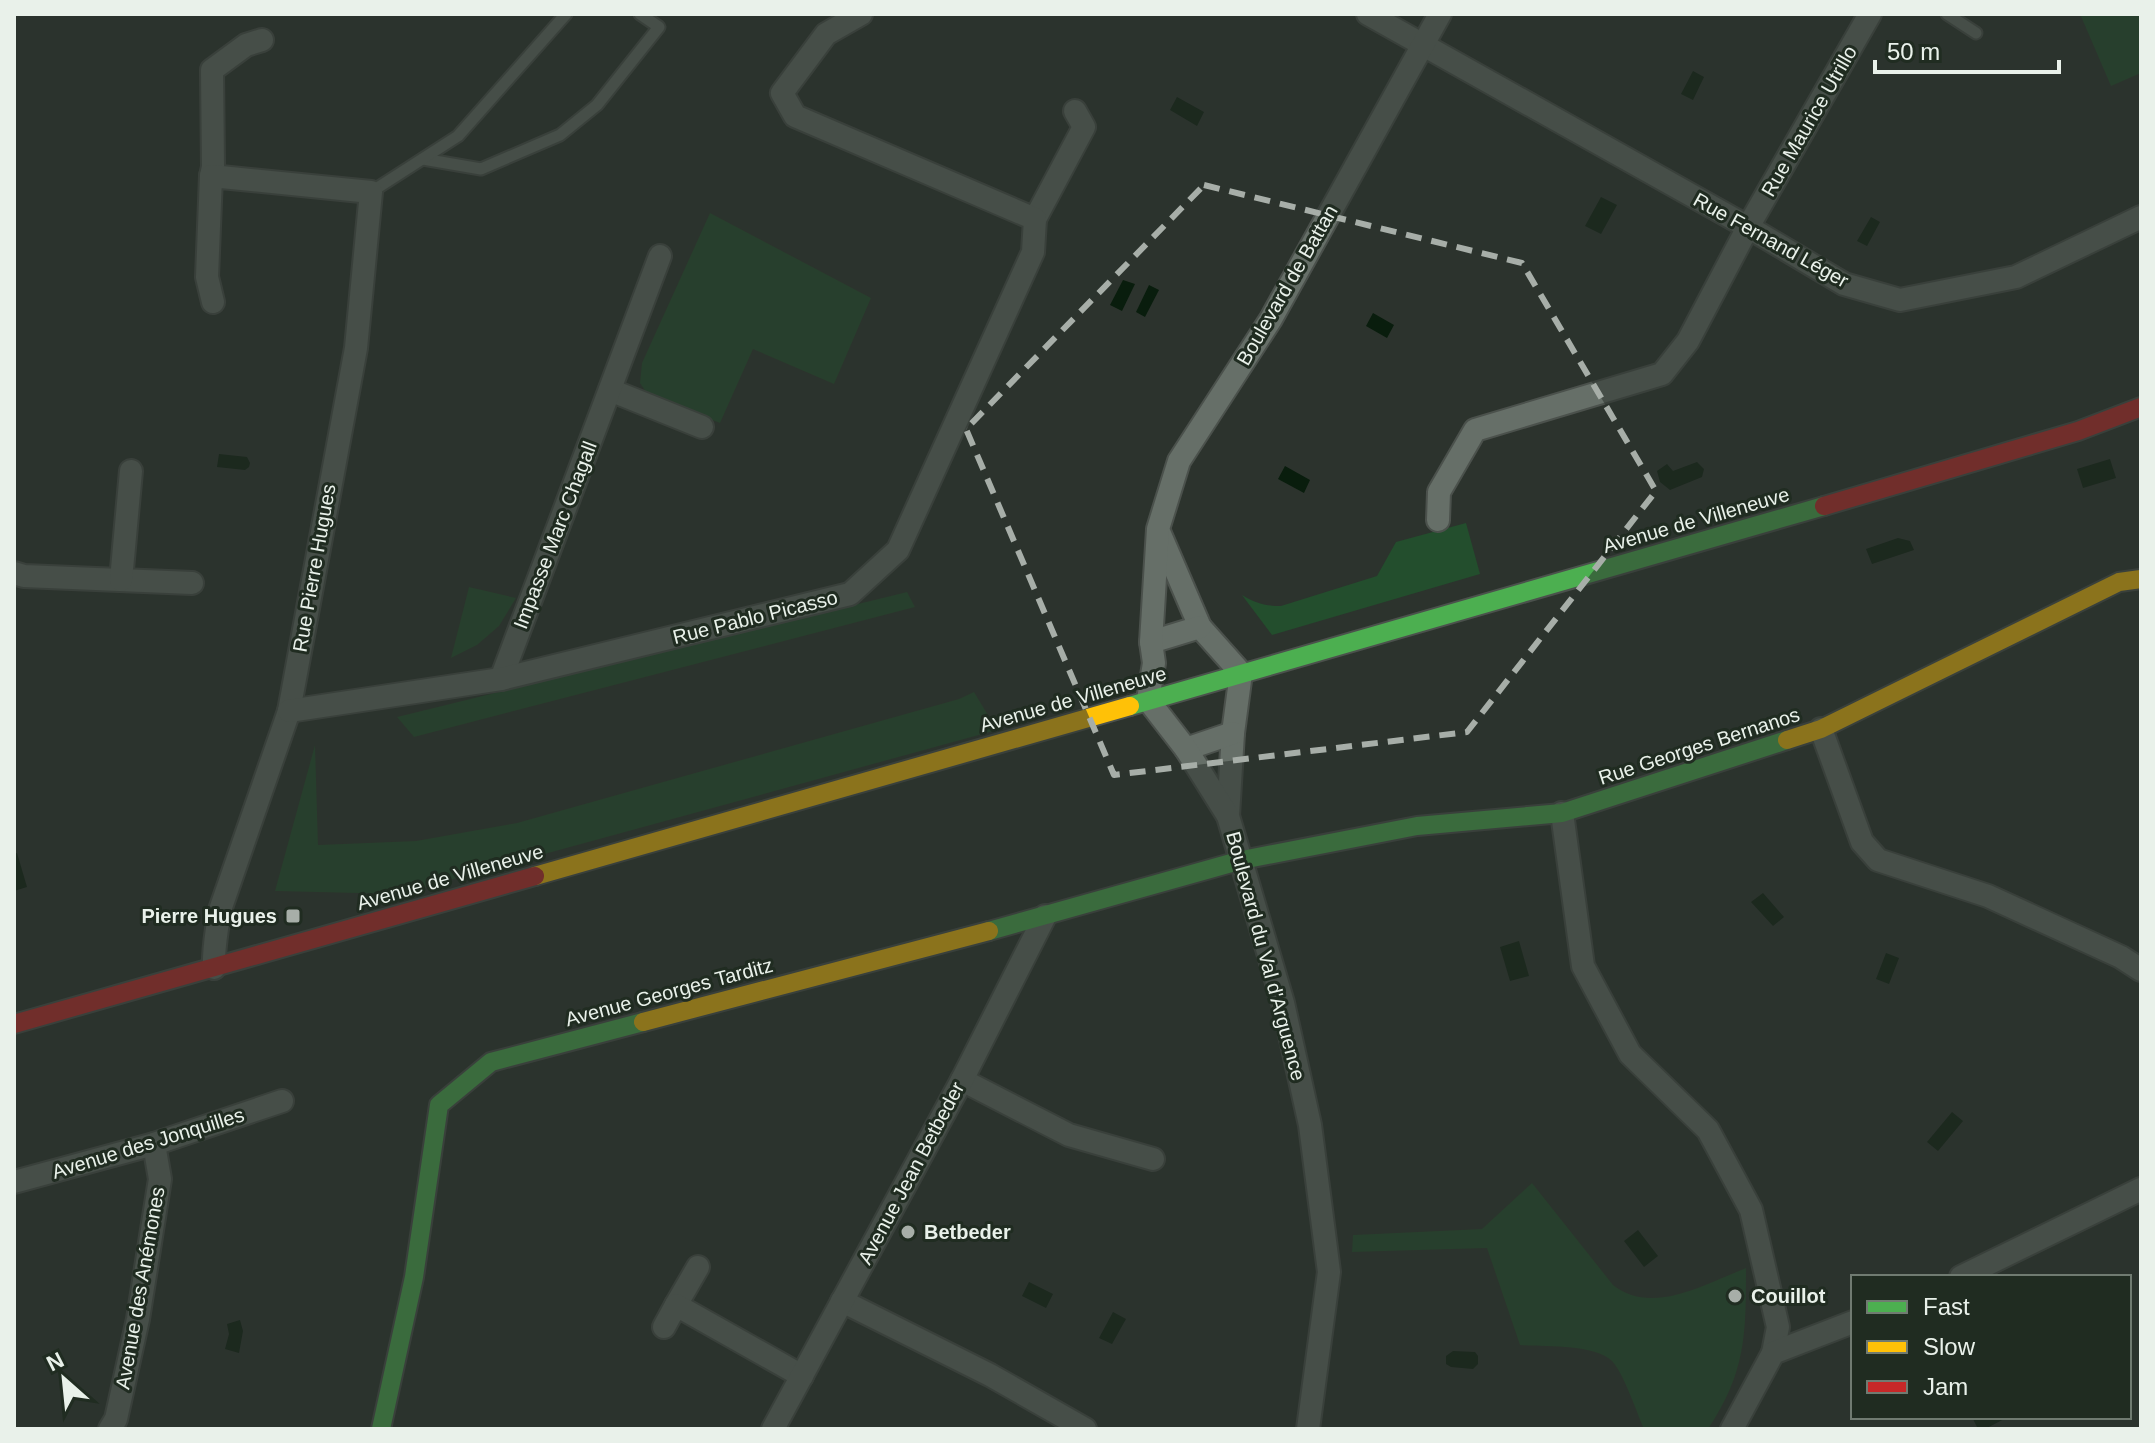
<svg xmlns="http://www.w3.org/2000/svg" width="2155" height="1443" font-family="Helvetica,sans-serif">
<rect width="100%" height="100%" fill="#2c332d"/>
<g fill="#234e2d">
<polygon points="2080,14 2141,14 2141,73 2111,86"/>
<polygon points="710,213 871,298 834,384 753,349 720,423 648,395 640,383 642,363"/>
<path d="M1466,523l14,51 -208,61 -30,-40c13,8 23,11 39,11l96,-30 19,-34z"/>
<polygon points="469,587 516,598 499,626 477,645 451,658"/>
<polygon points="907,592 915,607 414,737 397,717"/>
<polygon points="974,692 997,730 399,894 275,891 315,745 318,845 416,841 517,823 959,699"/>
<path d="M1532,1183l81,102c39,31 92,-1 133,-17 0,66 0,104 -38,161h-64c-8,-18 -20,-55 -32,-68 -17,-17 -69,-14 -92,-16l-33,-97 -135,4 1,-17 129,-6z"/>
</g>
<g fill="#091d0d">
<polygon points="1693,71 1704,77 1693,100 1681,94"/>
<polygon points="1177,97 1204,112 1197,126 1170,110"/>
<polygon points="1601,197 1617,205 1601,234 1585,226"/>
<polygon points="1871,217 1880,222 1867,246 1857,241"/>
<polygon points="1123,280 1135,284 1122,311 1110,305"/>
<polygon points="1149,285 1159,290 1145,317 1136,312"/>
<polygon points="1373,313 1394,325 1387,338 1366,326"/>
<polygon points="219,454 247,457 250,463 249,467 245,470 217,467"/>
<polygon points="2110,459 2116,478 2083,488 2077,469"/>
<polygon points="1697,462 1704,469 1702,477 1670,490 1660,482 1657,471 1667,464 1673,471"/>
<polygon points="1285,466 1310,480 1304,493 1278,479"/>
<polygon points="1898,538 1910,541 1914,550 1872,564 1866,549"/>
<polygon points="17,853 27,887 14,891 14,854"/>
<polygon points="1763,893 1784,917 1773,926 1751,902"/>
<polygon points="1519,941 1529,976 1510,981 1500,947"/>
<polygon points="1886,953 1899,958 1889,984 1876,979"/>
<polygon points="1952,1112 1963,1121 1938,1151 1927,1142"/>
<polygon points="1638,1230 1658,1256 1644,1267 1624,1241"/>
<polygon points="1029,1282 1053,1294 1046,1308 1022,1296"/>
<polygon points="1113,1312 1126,1319 1112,1344 1099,1338"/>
<polygon points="240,1320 243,1331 239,1353 225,1349 229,1334 227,1324"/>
<polygon points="1453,1351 1475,1352 1478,1356 1478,1364 1473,1369 1451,1367 1446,1364 1446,1356"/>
<polygon points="1972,1417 2008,1417 1985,1429 1978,1429"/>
</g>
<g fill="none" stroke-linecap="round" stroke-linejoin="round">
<g stroke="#4b514c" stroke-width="15">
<g id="lane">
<polyline points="1947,14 1976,33"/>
<polyline points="423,159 481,169 560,135 597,105 659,27 640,14"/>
<polyline points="371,192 458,136 566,14"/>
</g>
</g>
<g stroke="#4b514c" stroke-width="26">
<g id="street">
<polyline points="1368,14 1748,227 1844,284 1900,300 2016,277 2141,217"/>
<polyline points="211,176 213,167 212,70 246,45 262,40"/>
<polyline points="1035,219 1084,127 1075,111"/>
<path d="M213,302l-6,-25 4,-101 160,16 -15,156 -67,363 -70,202c-2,19 -6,36 -5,55"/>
<polyline points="610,390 702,427"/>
<polyline points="1438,520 1439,492 1475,430 1662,374 1688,341 1748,227 1870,14"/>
<polyline points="1160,534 1200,627 1241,673 1233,733 1228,816"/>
<polyline points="14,573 24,576 192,583"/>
<polyline points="121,580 131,471"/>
<polyline points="1151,642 1200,627"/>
<polyline points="501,679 660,256"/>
<polyline points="289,711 501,679 850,594 898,550 1033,252 1035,219 795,116 782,93 826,34 861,14"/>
<polyline points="1821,729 1862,842 1878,860 1988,896 2121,957 2141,970"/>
<polyline points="1186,749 1233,733"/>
<polyline points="1562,813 1583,966 1630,1054 1708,1130 1751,1210 1778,1327 1773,1353"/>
<polyline points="962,1080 1069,1135 1153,1159"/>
<polyline points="14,1182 154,1144 282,1101"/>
<polyline points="1961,1277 2141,1189"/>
<polyline points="842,1301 990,1375 1085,1429"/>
<polyline points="676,1305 698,1267"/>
<polyline points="664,1327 676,1305 802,1376"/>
<polyline points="110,1429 116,1419 138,1319 160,1179 154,1144"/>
<polyline points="773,1429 962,1080 1045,916"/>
<polyline points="1308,1429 1329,1272 1310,1125 1283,1003 1228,816 1186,749 1148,700 1154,663 1151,642 1158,529 1179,461 1271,319 1440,14"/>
<polyline points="1732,1429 1773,1353 1853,1322"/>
</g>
</g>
<g stroke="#4b514c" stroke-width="22">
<g id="fast">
<polyline points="1130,706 1824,506"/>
<polyline points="989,931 1242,860 1417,826 1562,813 1787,740"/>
<polyline points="381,1429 414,1277 439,1105 491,1062 643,1022"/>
</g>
</g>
<g stroke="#4b514c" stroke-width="22">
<g id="slow">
<polyline points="1787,740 1821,729 2119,582 2141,579"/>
<polyline points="535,876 1130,706"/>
<polyline points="643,1022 989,931"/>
</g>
</g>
<g stroke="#4b514c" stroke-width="22">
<g id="jam">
<polyline points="1824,506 2078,431 2141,407"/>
<polyline points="14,1024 535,876"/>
</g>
</g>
<use href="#lane" stroke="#666f68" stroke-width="11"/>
<use href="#street" stroke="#666f68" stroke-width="22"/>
<use href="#fast" stroke="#4caf50" stroke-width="18"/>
<use href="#slow" stroke="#ffc107" stroke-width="18"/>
<use href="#jam" stroke="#c62828" stroke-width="18"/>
</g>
<path d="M0 0H2155V1443H0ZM1204,185l318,78 134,228 -189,241 -353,43 -148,-346z" fill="#2c332d" fill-opacity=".55" fill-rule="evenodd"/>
<path fill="none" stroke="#a7aea8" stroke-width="6" stroke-dasharray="16 10" stroke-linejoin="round" d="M1204,185l318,78 134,228 -189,241 -353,43 -148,-346z"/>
<g fill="#a7aea8" stroke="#202c21" stroke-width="3">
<rect x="285" y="908" width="16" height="16" rx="4"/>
<circle cx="908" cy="1232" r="8"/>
<circle cx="1735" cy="1296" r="8"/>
</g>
<g text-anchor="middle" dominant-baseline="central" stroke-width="6" stroke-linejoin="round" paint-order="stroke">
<g font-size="20" fill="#e9f1ea" stroke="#202c21">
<text transform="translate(1809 121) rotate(-60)">Rue Maurice Utrillo</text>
<text transform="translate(1771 240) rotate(29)">Rue Fernand Léger</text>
<text transform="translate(1287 285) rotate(-60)">Boulevard de Battan</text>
<text transform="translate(1696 520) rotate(-16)">Avenue de Villeneuve</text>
<text transform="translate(555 535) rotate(-69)">Impasse Marc Chagall</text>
<text transform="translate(314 568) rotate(-80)">Rue Pierre Hugues</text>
<text transform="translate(755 617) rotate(-14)">Rue Pablo Picasso</text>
<text transform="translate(1073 699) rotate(-16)">Avenue de Villeneuve</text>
<text transform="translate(1699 746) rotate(-18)">Rue Georges Bernanos</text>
<text transform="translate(450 877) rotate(-16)">Avenue de Villeneuve</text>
<text transform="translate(1266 956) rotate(75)">Boulevard du Val d'Arguence</text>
<text transform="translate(669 992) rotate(-15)">Avenue Georges Tarditz</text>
<text transform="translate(148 1143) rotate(-17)">Avenue des Jonquilles</text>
<text transform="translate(911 1173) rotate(-62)">Avenue Jean Betbeder</text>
<text transform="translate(140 1288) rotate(-80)">Avenue des Anémones</text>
</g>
<g font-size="20" font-weight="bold" fill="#e9f1ea" stroke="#202c21" text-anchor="start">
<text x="277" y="916" text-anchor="end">Pierre Hugues</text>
<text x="924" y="1232">Betbeder</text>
<text x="1751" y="1296">Couillot</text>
</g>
</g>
<rect width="2155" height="1443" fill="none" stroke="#e9f1ea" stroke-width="32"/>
<rect x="1851" y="1275" width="280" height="144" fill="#202c21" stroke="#707b71" stroke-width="2"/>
<rect x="1867" y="1301" width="40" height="12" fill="#4caf50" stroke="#707b71" stroke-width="2"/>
<text x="1923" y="1315" font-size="24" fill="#e9f1ea">Fast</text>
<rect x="1867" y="1341" width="40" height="12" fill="#ffc107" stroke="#707b71" stroke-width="2"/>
<text x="1923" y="1355" font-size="24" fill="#e9f1ea">Slow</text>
<rect x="1867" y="1381" width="40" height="12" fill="#c62828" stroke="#707b71" stroke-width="2"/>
<text x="1923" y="1395" font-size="24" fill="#e9f1ea">Jam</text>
<g transform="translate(64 1379) rotate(333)" stroke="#202c21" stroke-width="6" paint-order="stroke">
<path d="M0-6L14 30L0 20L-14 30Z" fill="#e9f1ea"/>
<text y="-12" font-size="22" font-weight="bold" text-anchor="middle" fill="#e9f1ea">N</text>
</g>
<path d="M1875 60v12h184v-12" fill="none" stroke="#e9f1ea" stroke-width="4"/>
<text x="1887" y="60" font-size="24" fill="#e9f1ea" stroke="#202c21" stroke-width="6" paint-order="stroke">50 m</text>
</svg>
